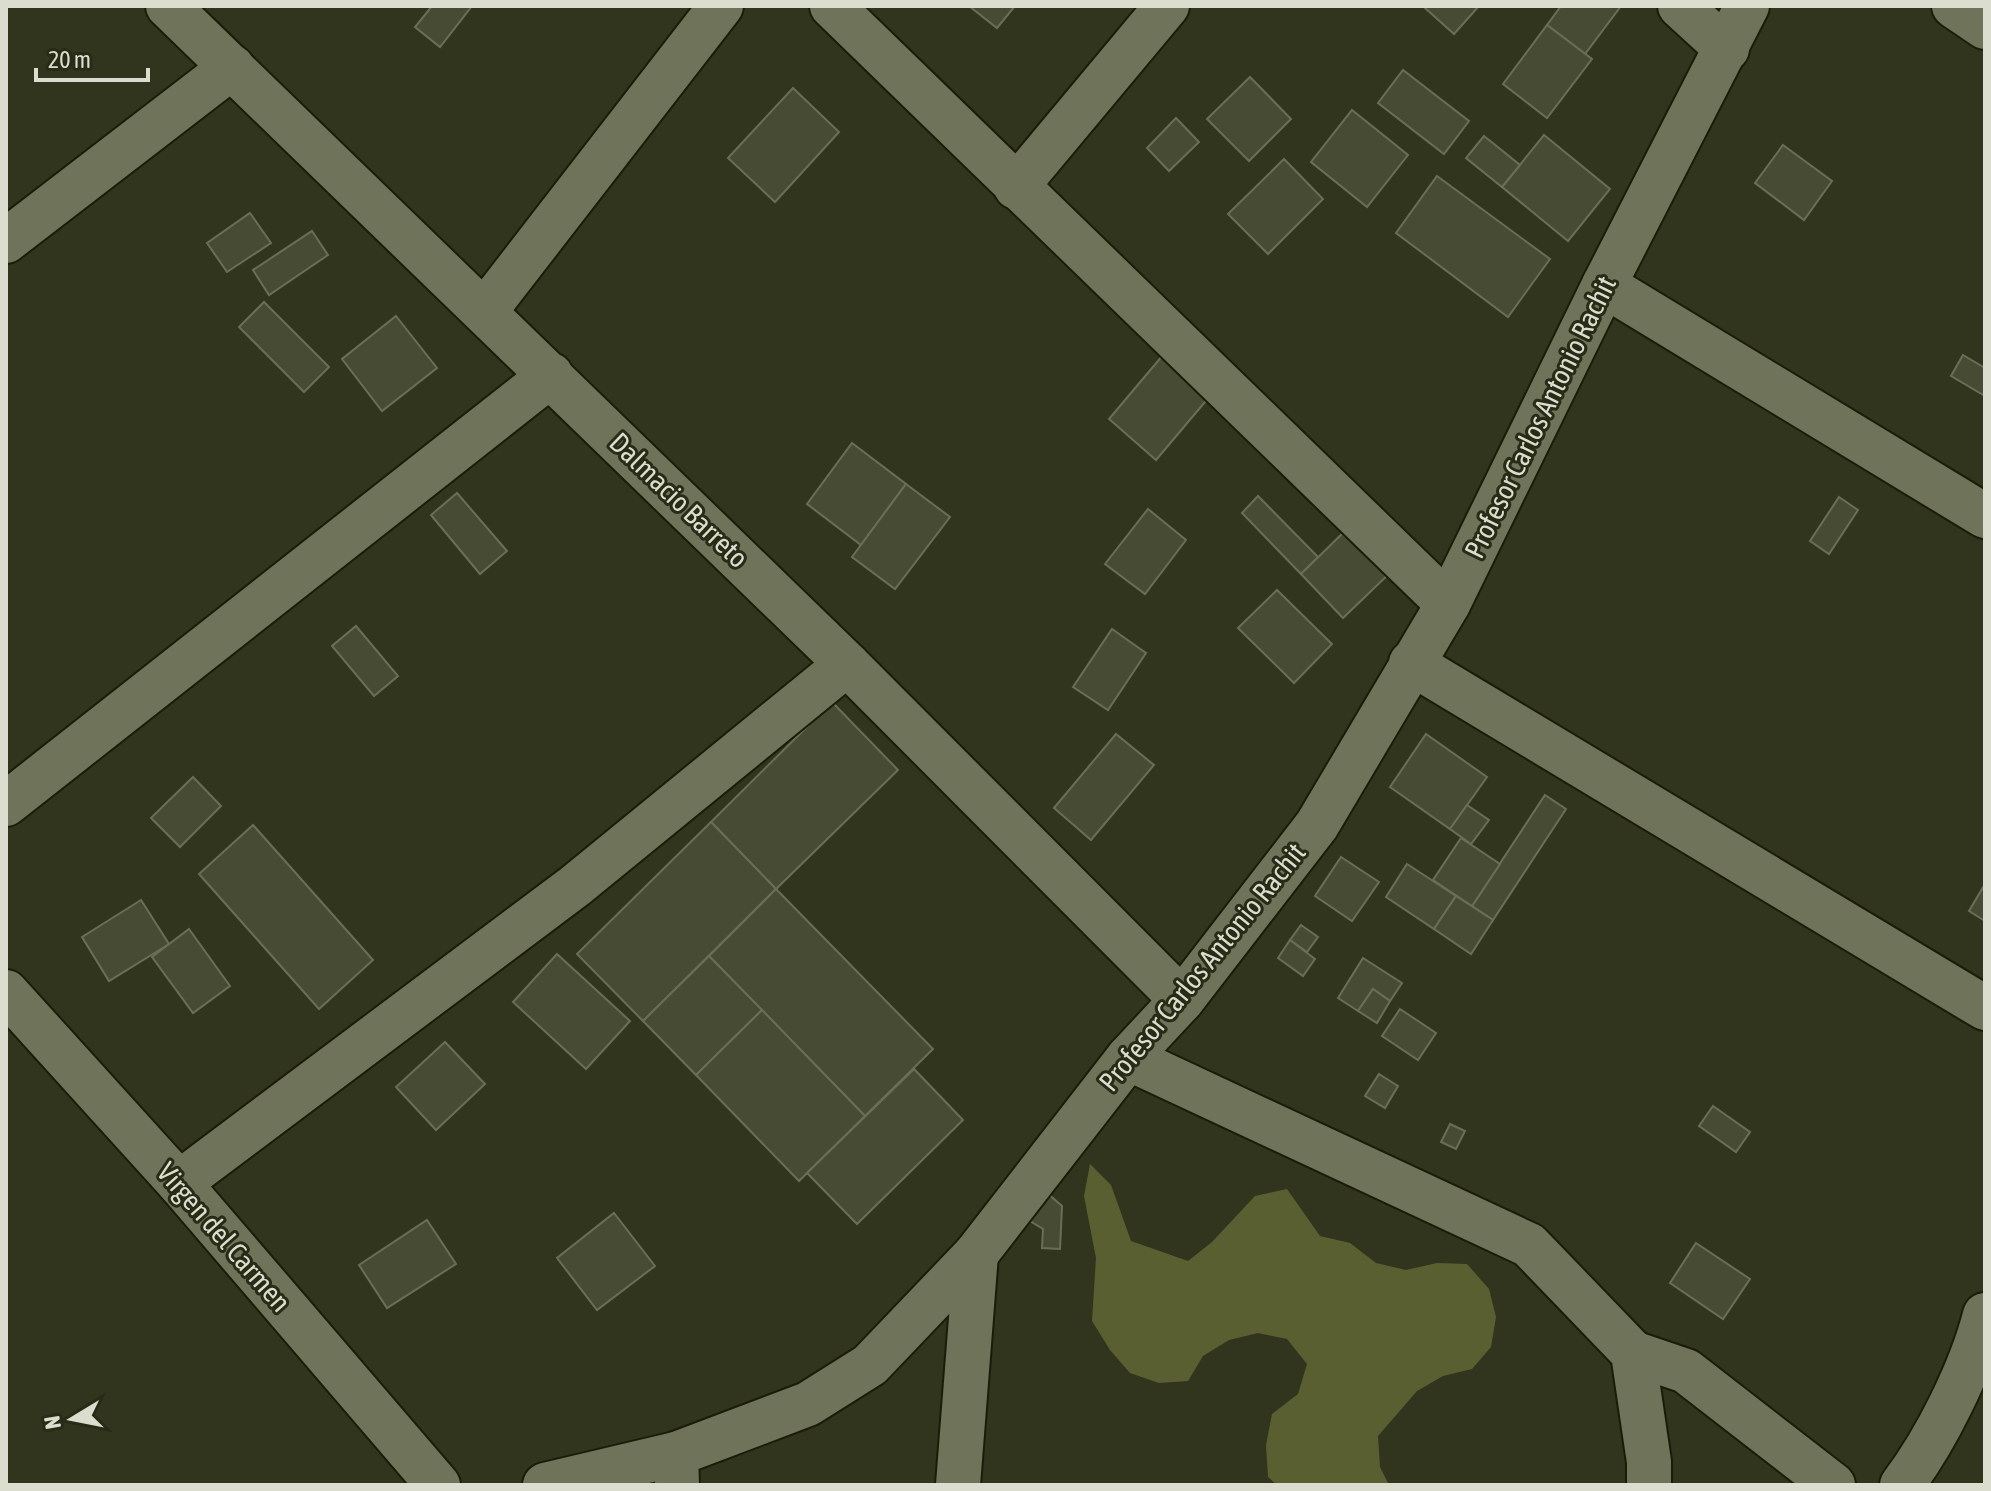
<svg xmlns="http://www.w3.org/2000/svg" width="1991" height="1491" font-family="'Asap Condensed',sans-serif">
<rect width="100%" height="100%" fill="#32351e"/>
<polygon fill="#5a5f32" points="1090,1164 1111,1185 1131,1241 1188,1261 1212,1242 1255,1196 1287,1189 1320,1236 1350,1243 1376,1263 1406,1270 1437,1263 1467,1264 1489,1289 1496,1317 1491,1347 1472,1369 1443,1376 1417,1391 1378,1436 1380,1467 1389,1485 1277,1485 1268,1477 1266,1445 1272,1414 1298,1394 1307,1364 1287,1339 1258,1333 1229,1340 1203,1356 1188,1381 1159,1383 1130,1373 1110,1350 1092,1321 1096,1258 1084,1196"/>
<g fill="#484b33" stroke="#6b6e56" stroke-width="2">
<polygon points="432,6 472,6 440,47 415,27"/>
<polygon points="969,6 1015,6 997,28"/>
<polygon points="1427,6 1479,6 1454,34 1425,8"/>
<polygon points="1561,6 1621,6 1585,54 1547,25"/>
<polygon points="1547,25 1592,59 1547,118 1503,84"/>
<polygon points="1403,70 1469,121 1444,154 1378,103"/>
<polygon points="1250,77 1291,119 1249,161 1207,119"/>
<polygon points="793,88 839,132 775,202 728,158"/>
<polygon points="1352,110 1408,155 1367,207 1311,162"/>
<polygon points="1176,118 1199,142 1169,171 1147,148"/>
<polygon points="1544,135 1610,189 1568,241 1502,187"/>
<polygon points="1484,136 1520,165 1502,187 1466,158"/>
<polygon points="1783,145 1832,181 1804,220 1755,183"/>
<polygon points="1284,159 1323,199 1268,254 1228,214"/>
<polygon points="1437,176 1550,259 1508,317 1396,233"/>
<polygon points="250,213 271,243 227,272 207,243"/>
<polygon points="312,231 328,255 269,295 253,270"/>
<polygon points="264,302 329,367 304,392 239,327"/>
<polygon points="396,316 437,368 382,411 342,359"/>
<polygon points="1163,355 1210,396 1156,460 1109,419"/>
<polygon points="1963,355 1985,368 1985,396 1951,376"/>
<polygon points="852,443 906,484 861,545 807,504"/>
<polygon points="906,484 950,517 895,589 852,557"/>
<polygon points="457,493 507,551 480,574 431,515"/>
<polygon points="1258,496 1318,557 1301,574 1242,513"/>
<polygon points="1839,497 1858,510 1829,554 1810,541"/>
<polygon points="1148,509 1186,540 1145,594 1105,564"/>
<polygon points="1351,525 1394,569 1343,618 1301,574"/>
<polygon points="1277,590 1332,644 1294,683 1238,628"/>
<polygon points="356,626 398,676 374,696 332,646"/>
<polygon points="1112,629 1146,653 1108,710 1073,687"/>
<polygon points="832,702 898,770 776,889 711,822"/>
<polygon points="1116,734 1154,765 1091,840 1054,808"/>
<polygon points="1426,734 1487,777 1450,829 1390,787"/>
<polygon points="193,777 221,806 180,847 151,818"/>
<polygon points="1545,795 1566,809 1493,920 1472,906"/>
<polygon points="1467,805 1489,820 1471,844 1450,829"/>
<polygon points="711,822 776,889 643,1021 577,954"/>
<polygon points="253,825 373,960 319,1009 199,874"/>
<polygon points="1461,838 1500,864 1472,906 1433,880"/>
<polygon points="1341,857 1379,882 1352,921 1315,896"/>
<polygon points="1407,864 1456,896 1434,929 1386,897"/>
<polygon points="1985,884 1985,921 1969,911"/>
<polygon points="776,889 933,1049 865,1116 709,956"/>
<polygon points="1456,896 1493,920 1471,954 1434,929"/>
<polygon points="141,900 169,944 109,981 82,937"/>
<polygon points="1301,925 1318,937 1307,952 1290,940"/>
<polygon points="189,929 230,986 193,1013 152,957"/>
<polygon points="1290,940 1315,959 1303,976 1278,958"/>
<polygon points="557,954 630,1021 586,1069 513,1002"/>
<polygon points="709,956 762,1010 696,1075 643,1021"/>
<polygon points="1363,958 1402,983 1390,1001 1373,989 1358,1011 1338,998"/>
<polygon points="1373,989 1390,1001 1377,1023 1358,1011"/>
<polygon points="1400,1009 1436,1033 1418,1060 1382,1036"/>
<polygon points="762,1010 865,1116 799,1181 696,1075"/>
<polygon points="445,1042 485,1084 436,1130 396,1087"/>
<polygon points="914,1069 963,1120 857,1224 807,1173"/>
<polygon points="1379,1074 1398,1086 1385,1108 1365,1096"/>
<polygon points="1713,1106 1750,1132 1736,1152 1699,1126"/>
<polygon points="1450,1124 1465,1131 1456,1149 1441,1142"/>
<polygon points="1046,1192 1062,1206 1060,1249 1042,1248 1043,1229 1025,1218"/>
<polygon points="614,1213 655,1266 597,1310 557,1258"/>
<polygon points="427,1220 456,1264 387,1308 359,1265"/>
<polygon points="1696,1243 1750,1279 1723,1319 1670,1283"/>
</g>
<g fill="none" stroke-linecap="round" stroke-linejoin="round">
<g stroke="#1a1c07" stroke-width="48">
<g id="minor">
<polyline points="168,6 847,664 1182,1000"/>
<polyline points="832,6 1448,604"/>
<polyline points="1680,6 1727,49"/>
<polyline points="1954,6 1985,27"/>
<polyline points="1016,187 1167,6"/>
<polyline points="6,241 232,67"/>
<polyline points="1604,285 1985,516"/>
<polyline points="485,311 721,6"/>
<polyline points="1411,663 1985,1008"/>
<polyline points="6,804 551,375"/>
<polyline points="6,992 179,1183 438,1485"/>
<polyline points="1128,1058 1529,1245 1633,1353 1649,1462 1649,1485"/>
<polyline points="179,1183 575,886 847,664"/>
<polyline points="1633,1353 1686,1371 1833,1485"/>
<polyline points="676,1454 677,1485"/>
<polyline points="958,1485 976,1254"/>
<path d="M1902,1485c34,-45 69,-115 83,-170"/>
</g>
</g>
<g stroke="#1a1c07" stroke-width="48">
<polyline id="secondary" points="545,1485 676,1454 808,1404 870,1365 976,1254 1128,1058 1182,1000 1317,825 1448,604 1604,285 1747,6"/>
</g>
<use href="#minor" stroke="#6f735a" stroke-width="44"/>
<use href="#secondary" stroke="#6f735a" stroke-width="44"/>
</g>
<g text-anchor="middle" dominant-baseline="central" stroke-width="6" stroke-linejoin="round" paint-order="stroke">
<g font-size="28" fill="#dbddcf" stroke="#282b15">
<text transform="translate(1540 417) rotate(-64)">Profesor Carlos Antonio Rachit</text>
<text transform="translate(679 500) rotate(44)">Dalmacio Barreto</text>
<text transform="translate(1202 967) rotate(-51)">Profesor Carlos Antonio Rachit</text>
<text transform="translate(224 1237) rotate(49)">Virgen del Carmen</text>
</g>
</g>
<rect width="1991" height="1491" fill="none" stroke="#dbddcf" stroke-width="16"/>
<g transform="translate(72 1419) rotate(260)" stroke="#282b15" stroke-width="6" paint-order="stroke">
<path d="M0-6L14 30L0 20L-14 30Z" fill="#dbddcf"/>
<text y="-12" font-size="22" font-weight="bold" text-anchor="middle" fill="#dbddcf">N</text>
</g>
<path d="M36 68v12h112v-12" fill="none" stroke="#dbddcf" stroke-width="4"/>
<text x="48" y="68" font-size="24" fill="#dbddcf" stroke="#282b15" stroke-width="6" paint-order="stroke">20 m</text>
</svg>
